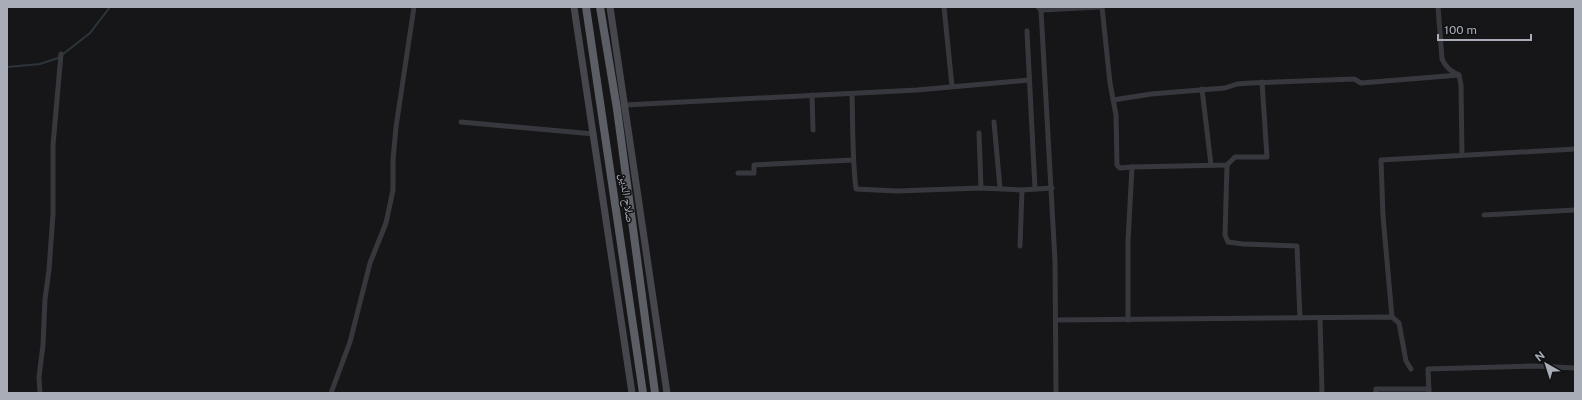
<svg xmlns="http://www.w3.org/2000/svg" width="1582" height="400" font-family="'Public Sans','Noto Naskh Arabic',sans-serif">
<rect width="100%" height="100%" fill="#161618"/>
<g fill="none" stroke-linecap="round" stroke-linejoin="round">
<polyline stroke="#2c353c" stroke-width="2" points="7,67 40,64 58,58 90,33 110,7"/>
<g stroke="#37383d" stroke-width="5">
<polyline points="944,7 952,86"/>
<polyline points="1038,7 1041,10 1100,7"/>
<polyline points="1102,7 1110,83 1116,115 1117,165 1120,168 1132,167 1128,241 1128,320"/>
<path d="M1438,7l4,52c4,9 9,12 17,16l2,10 1,70"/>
<polyline points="1041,10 1055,261 1056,393"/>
<polyline points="1027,31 1035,189"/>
<polyline points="1202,89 1211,165"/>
<path d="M852,94c1,31 0,63 4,95l41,2 84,-3 41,2 30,-2"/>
<polyline points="812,95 813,130"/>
<polyline points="1113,100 1151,94 1225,88 1237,84 1251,83 1354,79 1361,83 1459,75"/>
<polyline points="625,105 917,90 1029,80"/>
<polyline points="461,122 594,134"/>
<polyline points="994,122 1000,188"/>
<polyline points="979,133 981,188"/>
<polyline points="1227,165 1225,235 1228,242 1243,244 1297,246 1300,318"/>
<polyline points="1132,167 1227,165 1235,157 1267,157 1262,82"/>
<polyline points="738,173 754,173 754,165 853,160"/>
<polyline points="1484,215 1575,210"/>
<polyline points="1020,246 1022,190"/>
<polyline points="1392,317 1383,216 1381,160 1575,149"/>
<polyline points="1320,318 1322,393"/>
<polyline points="1056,320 1392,317 1399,323 1406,361 1411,369"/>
<polyline points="40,393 39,377 43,345 45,299 49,270 53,214 53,145 61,54"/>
<polyline points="331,393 350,342 370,263 386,223 393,190 393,160 396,127 414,7"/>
<polyline points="1376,393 1376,389 1429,389"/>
<polyline points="1429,393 1428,369 1534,366 1575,368"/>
</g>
<g stroke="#45474d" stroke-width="7">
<polyline points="574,7 632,393"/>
<polyline points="610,7 667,393"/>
</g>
<g stroke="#5b5e65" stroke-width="8">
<polyline points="586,7 643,393"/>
<polyline points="600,7 617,109 655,393"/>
</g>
</g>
<g text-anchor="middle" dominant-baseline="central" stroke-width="3" stroke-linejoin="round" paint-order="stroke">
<g font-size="12" fill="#a8adb8" stroke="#111113">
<text transform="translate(627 198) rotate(82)">صلاح الدين</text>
</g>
</g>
<rect width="1582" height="400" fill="none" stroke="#a8adb8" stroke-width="16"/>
<g transform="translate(1546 364) rotate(321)" stroke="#111113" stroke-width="3" paint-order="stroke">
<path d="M0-3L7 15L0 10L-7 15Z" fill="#a8adb8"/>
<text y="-6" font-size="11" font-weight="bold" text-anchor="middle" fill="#a8adb8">N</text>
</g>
<path d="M1438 34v6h93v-6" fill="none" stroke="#a8adb8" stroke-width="2"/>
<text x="1444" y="34" font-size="12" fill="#a8adb8" stroke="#111113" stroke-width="3" paint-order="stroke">100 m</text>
</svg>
